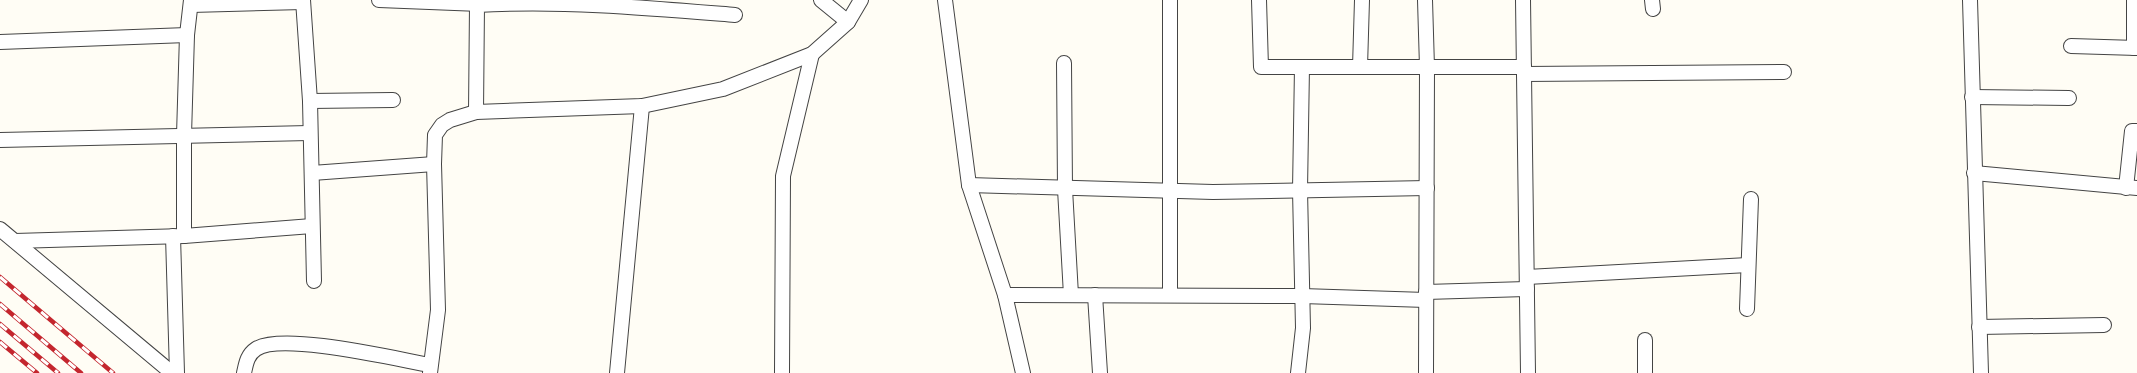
<svg xmlns="http://www.w3.org/2000/svg" width="2137" height="373" font-family="'Roboto Serif',serif">
<rect width="100%" height="100%" fill="#fffdf5"/>
<g fill="none" stroke-linecap="round" stroke-linejoin="round">
<g stroke="#444" stroke-width="16">
<g id="street">
<polyline points="303,0 310,101 314,281"/>
<polyline points="379,0 480,4"/>
<polyline points="821,0 848,22"/>
<polyline points="945,0 969,185 1005,295 1023,373"/>
<polyline points="1170,0 1170,295"/>
<polyline points="1259,0 1261,67 1524,67"/>
<polyline points="1425,0 1427,67 1426,373"/>
<polyline points="1523,0 1528,373"/>
<polyline points="1652,0 1653,9"/>
<polyline points="1970,0 1981,373"/>
<polyline points="2134,0 2134,48"/>
<polyline points="191,5 303,2"/>
<polyline points="0,42 187,35"/>
<polyline points="2071,46 2137,48"/>
<polyline points="1064,63 1065,189 1071,295"/>
<polyline points="1360,67 1362,0"/>
<polyline points="1524,74 1784,72"/>
<polyline points="1972,97 2069,98"/>
<polyline points="310,101 393,100"/>
<path d="M476,112l1,-107c85,-5 173,3 258,10"/>
<polyline points="0,140 309,133"/>
<polyline points="312,173 434,164"/>
<polyline points="1974,173 2137,188"/>
<polyline points="969,185 1213,192 1427,188"/>
<polyline points="2126,188 2132,131 2137,131"/>
<polyline points="0,229 172,373"/>
<polyline points="173,236 177,373"/>
<polyline points="184,236 184,135 187,35 191,0"/>
<polyline points="15,241 184,236 312,226"/>
<polyline points="1527,277 1748,265"/>
<polyline points="1426,292 1527,289"/>
<polyline points="1005,295 1302,296 1426,300"/>
<polyline points="1095,295 1100,373"/>
<polyline points="1747,309 1751,199"/>
<polyline points="1979,327 2104,325"/>
<path d="M244,373c2,-9 3,-18 12,-24 26,-17 140,10 174,16"/>
<polyline points="430,373 438,310 434,164 435,135 442,125 450,120 476,112 642,106 723,89 812,54 848,22 861,0"/>
<polyline points="617,373 642,106"/>
<polyline points="782,373 783,176 812,54"/>
<polyline points="1298,373 1303,328 1300,190 1302,67"/>
<polyline points="1645,373 1645,340"/>
</g>
</g>
<use href="#street" stroke="#fff" stroke-width="14"/>
<g stroke="#c4262e" stroke-width="4.5">
<g id="rail">
<polyline points="0,277 113,373"/>
<polyline points="0,304 81,373"/>
<polyline points="0,324 58,373"/>
<polyline points="0,342 37,373"/>
</g>
</g>
<use href="#rail" stroke="#fff" stroke-width="3" stroke-dasharray="9" stroke-linecap="butt"/>
</g>
</svg>
